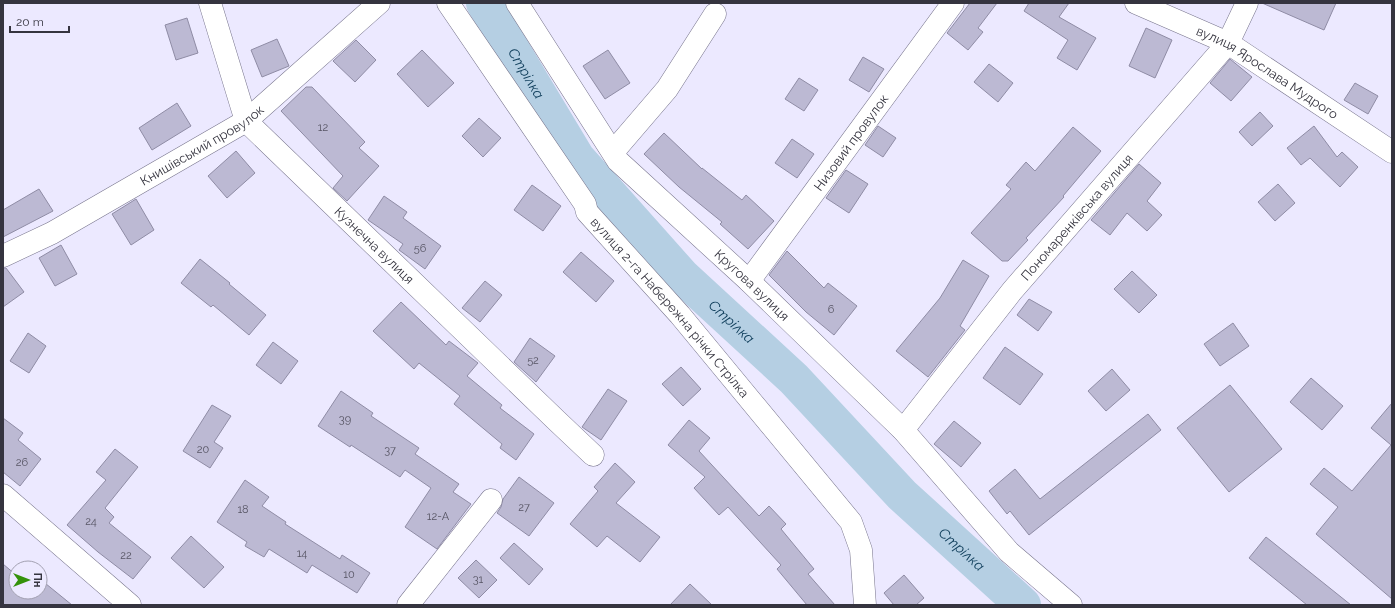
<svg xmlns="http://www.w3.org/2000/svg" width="1395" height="608" font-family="Raleway,sans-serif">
<rect width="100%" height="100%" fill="#ece9ff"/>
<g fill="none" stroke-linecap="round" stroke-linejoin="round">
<path stroke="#b5cfe3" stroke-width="36" id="s1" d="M484,3l93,155 105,118 112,103 108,116 121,110"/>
</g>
<g fill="#bcb9d3" stroke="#8f8ca5">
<polygon points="970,3 997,3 978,28 983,32 968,50 947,33"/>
<polygon points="1029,3 1069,3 1059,17 1096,38 1077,70 1057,58 1068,40 1024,11"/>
<polygon points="1262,3 1336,3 1324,30"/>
<polygon points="187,18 198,53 176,60 165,25"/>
<polygon points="1146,28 1172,40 1155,78 1129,66"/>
<polygon points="277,39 289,66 262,77 251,50"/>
<polygon points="356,40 376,60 355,82 333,61"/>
<polygon points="422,50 454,83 428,107 397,74"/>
<polygon points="608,50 630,83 605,99 583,66"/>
<polygon points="863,57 884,69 869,92 849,80"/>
<polygon points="1230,59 1252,77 1231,101 1210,83"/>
<polygon points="989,64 1013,83 998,102 974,82"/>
<polygon points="799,78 818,90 804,111 785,99"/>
<polygon points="1355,83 1378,96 1368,114 1344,100"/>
<polygon points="306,87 312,87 365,142 359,148 379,166 347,201 333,188 343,176 281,111"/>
<polygon points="177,103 191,126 152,150 139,128"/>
<polygon points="1260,112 1273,126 1252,146 1239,132"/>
<polygon points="479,118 501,138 483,157 462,136"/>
<polygon points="878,126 896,138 883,157 865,145"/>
<polygon points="1314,126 1337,157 1342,152 1358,167 1340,187 1310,158 1301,165 1287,148"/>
<polygon points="1073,127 1101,151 1063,196 1064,197 1026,238 1028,240 1008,261 1002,261 971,233 1011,189 1006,185 1026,162 1035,171"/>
<polygon points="664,133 702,169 702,168 742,200 746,195 774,221 748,249 720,224 722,222 679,187 644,154"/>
<polygon points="792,139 814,154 797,178 775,163"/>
<polygon points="236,151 255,173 227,198 208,176"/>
<polygon points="1139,164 1161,183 1147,201 1162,215 1147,231 1127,213 1110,235 1091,220"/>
<polygon points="846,170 868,184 849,213 826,198"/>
<polygon points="1278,184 1295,203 1275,221 1258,202"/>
<polygon points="532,185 561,206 543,231 514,210"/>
<polygon points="39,189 53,211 3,237 3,210"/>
<polygon points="384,196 407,212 403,218 441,246 425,269 399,250 403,244 368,220"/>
<polygon points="136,199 154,230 131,245 112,214"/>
<polygon points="61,245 77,274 55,286 39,258"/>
<polygon points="787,251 824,288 828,283 857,306 834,335 806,312 769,275"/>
<polygon points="581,252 614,281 596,302 563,272"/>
<polygon points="200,259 230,283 229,284 266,315 249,335 213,305 211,307 181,283"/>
<polygon points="963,260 989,276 960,326 965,330 928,377 896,351 940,298"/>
<polygon points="3,268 6,268 24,292 3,307"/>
<polygon points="1132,271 1157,295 1139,313 1114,289"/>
<polygon points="485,281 502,295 480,322 462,308"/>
<polygon points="1029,299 1052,312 1038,331 1017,315"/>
<polygon points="401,302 446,345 449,341 478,363 467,376 502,405 500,408 534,434 516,460 500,448 502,444 454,404 460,396 419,363 414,369 373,331"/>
<polygon points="1233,323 1249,346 1220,366 1204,344"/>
<polygon points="28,333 46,346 29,373 10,361"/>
<polygon points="530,338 555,356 536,382 514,362"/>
<polygon points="273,342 298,361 281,384 256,365"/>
<polygon points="1005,347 1043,374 1020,405 983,378"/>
<polygon points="681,367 701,389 683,406 662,384"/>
<polygon points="1112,369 1130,390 1106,411 1088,391"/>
<polygon points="1311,378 1343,406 1322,430 1290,402"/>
<polygon points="1230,385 1282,449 1229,492 1177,428"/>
<polygon points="608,389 627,401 601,440 582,427"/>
<polygon points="341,391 373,413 371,416 419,448 415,454 459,484 453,492 471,504 437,549 405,527 431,488 405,470 400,477 351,445 350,447 318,426"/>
<polygon points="1392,403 1392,599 1316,534 1338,507 1310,484 1324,468 1352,491 1391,445 1371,428"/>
<polygon points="212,405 231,416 214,442 223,448 210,468 183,451"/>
<polygon points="1148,414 1161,430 1029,535 1010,511 1007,514 989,491 1015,469 1040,499"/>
<polygon points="3,418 23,433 18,440 41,459 20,486 3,472"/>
<polygon points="689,420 710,438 699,451 759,516 769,506 786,524 781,529 814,569 808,574 835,605 807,605 777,569 781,565 728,507 719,515 694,488 705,477 668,445"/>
<polygon points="954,421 981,443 961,467 934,444"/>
<polygon points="115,449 138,467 105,508 114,517 109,523 151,557 133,579 98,552 67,525 106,480 96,472"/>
<polygon points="615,463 635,482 616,503 660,537 640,562 607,536 597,547 570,524 598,491 594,487"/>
<polygon points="519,477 554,503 529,536 497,513 501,507 503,499"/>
<polygon points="245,480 269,497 262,506 286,522 285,524 340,559 342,555 370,573 357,593 312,565 307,573 269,549 264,557 245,546 247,542 217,522"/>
<polygon points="191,536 224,567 204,588 171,558"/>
<polygon points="1266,537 1351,605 1307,605 1249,558"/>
<polygon points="514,543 543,569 529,585 500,558"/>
<polygon points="476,560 497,580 479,598 458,578"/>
<polygon points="3,564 16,575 16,592 40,592 40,579 72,605 3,605"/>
<polygon points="904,575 924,598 916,605 894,605 884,593"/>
<polygon points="690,584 712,605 670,605"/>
</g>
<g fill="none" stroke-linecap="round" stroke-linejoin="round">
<g stroke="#77748c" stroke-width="23">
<g id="minor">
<path id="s2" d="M210,3l36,118 310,299 37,35"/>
<path id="s3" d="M448,3l137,201 2,8 93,103 171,207 10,28 4,55"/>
<path id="s4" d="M517,3l101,158 131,120 154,149 106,122 62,53"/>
<path id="s5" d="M1136,3l92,40 164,109"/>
<polyline points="613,152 667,89 715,14"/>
<path id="s6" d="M3,256l49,-23 194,-112 133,-118"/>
<path id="s7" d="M749,281l204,-278"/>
<path id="s8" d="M903,430l109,-139 216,-248 19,-40"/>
<polyline points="3,495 130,605"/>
<polyline points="408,605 491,500"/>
</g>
</g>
<use href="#minor" stroke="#fff" stroke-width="22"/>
</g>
<g text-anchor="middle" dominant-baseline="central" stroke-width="3" stroke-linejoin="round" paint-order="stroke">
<g font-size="11" fill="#575564">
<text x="323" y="127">12</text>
<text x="420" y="248">56</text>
<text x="831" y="309">6</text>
<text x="533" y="360">52</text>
<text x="345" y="419">39</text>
<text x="203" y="449">20</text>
<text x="390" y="450">37</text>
<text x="22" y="462">26</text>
<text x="524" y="507">27</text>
<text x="243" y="509">18</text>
<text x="438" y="516">12-А</text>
<text x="91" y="521">24</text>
<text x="302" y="553">14</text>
<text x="126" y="555">22</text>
<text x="349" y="574">10</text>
<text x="478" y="579">31</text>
</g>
<g font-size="13" fill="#35343f" stroke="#ece9ff">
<text stroke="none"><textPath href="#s5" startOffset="149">вулиця Ярослава Мудрого</textPath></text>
<text stroke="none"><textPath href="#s7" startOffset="172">Низовий провулок</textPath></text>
<text stroke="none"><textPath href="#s6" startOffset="228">Книшівський провулок</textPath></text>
<text stroke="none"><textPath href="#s8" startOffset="275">Пономаренківська вулиця</textPath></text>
<text stroke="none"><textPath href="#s2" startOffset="302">Кузнечна вулиця</textPath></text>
<text stroke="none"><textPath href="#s4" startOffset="370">Кругова вулиця</textPath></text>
<text stroke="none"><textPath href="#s3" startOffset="378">вулиця 2-га Набережна річки Стрілка</textPath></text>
</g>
<g font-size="14" font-style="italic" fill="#12405d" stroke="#ece9ff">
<text stroke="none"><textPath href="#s1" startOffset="82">Стрілка</textPath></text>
<text stroke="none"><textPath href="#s1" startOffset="406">Стрілка</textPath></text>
<text stroke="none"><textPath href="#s1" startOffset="730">Стрілка</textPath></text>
</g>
</g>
<rect width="1395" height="608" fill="none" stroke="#35343f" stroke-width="8"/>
<g transform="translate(28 580) rotate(90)"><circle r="19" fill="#ece9ff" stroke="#a3a1b2"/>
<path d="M0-3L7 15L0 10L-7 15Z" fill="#34920b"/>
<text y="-6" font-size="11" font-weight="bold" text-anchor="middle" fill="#35343f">Пн</text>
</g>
<path d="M10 26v6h59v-6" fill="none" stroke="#35343f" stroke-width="2"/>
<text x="16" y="26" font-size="12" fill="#35343f" stroke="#ece9ff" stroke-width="3" paint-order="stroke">20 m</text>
</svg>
